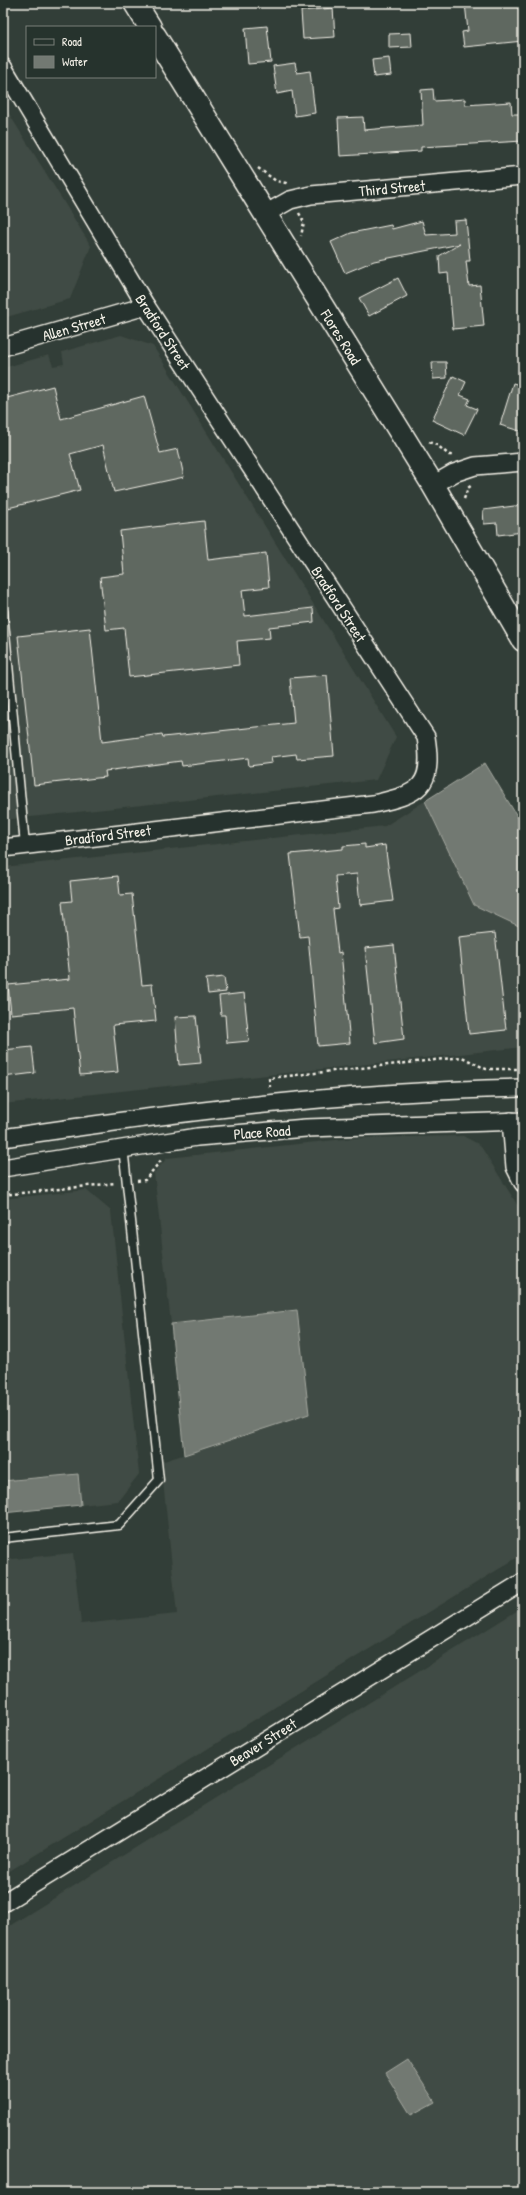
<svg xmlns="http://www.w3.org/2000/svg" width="526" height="2195" font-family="'Patrick Hand',sans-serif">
<rect width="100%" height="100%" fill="#323e38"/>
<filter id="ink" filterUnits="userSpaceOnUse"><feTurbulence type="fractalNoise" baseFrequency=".025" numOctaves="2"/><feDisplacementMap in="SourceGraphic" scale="8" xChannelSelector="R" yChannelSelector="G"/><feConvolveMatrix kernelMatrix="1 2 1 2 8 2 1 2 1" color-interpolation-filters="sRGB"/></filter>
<g filter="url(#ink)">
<g fill="#404b44">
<polygon points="3,104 91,246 70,299 3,318"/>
<polygon points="121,335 153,346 396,737 376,780 3,820 3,368 49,355 53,366 64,364 62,352"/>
<polygon points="425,801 474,905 523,928 523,1047 3,1104 3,867 385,826"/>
<polygon points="463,1136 480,1145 523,1214 523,1554 3,1875 3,1560 73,1553 81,1624 177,1614 161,1462 309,1414 297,1310 171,1324 154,1173 167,1158 354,1138"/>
<polygon points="86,1190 111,1211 139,1474 118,1501 81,1505 77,1474 3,1481 3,1199"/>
<polygon points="523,1607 523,2192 3,2192 3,1930"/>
</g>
<g fill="#727972" stroke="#a6a9a1">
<polygon points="485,763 523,826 523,928 474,905 425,801"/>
<polygon points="297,1310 309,1414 184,1455 171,1324"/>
<polygon points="78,1474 81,1505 3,1513 3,1481"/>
<polygon points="407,2059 435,2102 411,2115 385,2073"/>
</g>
<g fill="#5f6861" stroke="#f4f1e8">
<polygon points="465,3 523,3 523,41 464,47 462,32 468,31"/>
<polygon points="333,8 335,37 303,39 301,11"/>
<polygon points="267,26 271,62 248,64 245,28"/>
<polygon points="411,33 412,47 389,48 389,34"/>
<polygon points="389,58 391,75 374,77 372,60"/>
<polygon points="295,63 297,73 310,71 315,113 295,116 292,91 277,94 273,66"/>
<polygon points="433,89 434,101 465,99 465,105 511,102 512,114 523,114 523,141 421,147 421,151 340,156 338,118 363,117 364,130 423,125 421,90"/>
<polygon points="466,220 470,261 466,261 469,286 480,285 484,326 453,329 448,273 440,274 439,256 460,244 374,261 345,273 331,242 351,233 391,225 392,229 422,221 426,235 455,233 454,221"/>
<polygon points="398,278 407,296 369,316 359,298"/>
<polygon points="432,362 446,362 447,378 433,379"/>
<polygon points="453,376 466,382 460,395 470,399 467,405 477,409 464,435 432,420"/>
<polygon points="513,383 523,386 523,432 500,425"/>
<polygon points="53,386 61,419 144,396 160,453 178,449 184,477 114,492 103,445 70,454 80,490 8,508 3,488 3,399"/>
<polygon points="522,505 523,532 498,535 497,523 484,524 483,510"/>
<polygon points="204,521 208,560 266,553 269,587 242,590 245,616 313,608 314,622 269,627 270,638 237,641 239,665 129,677 124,628 106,630 100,577 124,574 120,531"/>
<polygon points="90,628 102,742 162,734 163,737 294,723 290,678 327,675 334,756 297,759 296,754 271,757 272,763 249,766 248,758 182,766 181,761 105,771 106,777 34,785 18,636"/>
<polygon points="365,844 365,848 385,845 393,901 360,905 357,874 335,876 338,908 333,909 338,953 341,952 350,1043 318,1046 308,936 300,937 290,854 343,849 343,846"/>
<polygon points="118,876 120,895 132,894 142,985 152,984 156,1021 113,1025 118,1072 80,1075 73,1008 11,1014 8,985 70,979 62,902 72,901 70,881"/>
<polygon points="495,933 506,1030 469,1034 459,937"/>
<polygon points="394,945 404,1039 375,1043 365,948"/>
<polygon points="224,977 226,992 208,994 206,979"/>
<polygon points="244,993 249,1041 227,1043 225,1015 221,1015 219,996"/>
<polygon points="196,1016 201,1063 179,1065 175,1017"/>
<polygon points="32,1047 35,1073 3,1077 3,1050"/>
</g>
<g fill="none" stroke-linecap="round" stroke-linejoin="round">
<g stroke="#f4f1e8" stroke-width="11">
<g id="service">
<polyline points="3,611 25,845"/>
<polyline points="3,1538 119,1525 159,1480 123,1147"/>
</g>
</g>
<g stroke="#f4f1e8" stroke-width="20">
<g id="minor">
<path d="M3,67l143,239 280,431c8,51 -7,57 -53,67l-370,44"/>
<polyline points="265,214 290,200 311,195 523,176"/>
<polyline points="3,347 146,306"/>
<polyline points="433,485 454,473 475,466 523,462"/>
<polyline points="511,1121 515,1167 523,1183"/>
<path d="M3,1138c173,-26 345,-47 520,-50"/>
<polyline points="3,1168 197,1137 306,1128 523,1121"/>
<polyline points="3,1903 523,1582"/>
</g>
</g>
<g stroke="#f4f1e8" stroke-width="25">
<g id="secondary">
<polyline points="135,3 150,27"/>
<polyline points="155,36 433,485 523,640"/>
</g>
</g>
<g stroke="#f4f1e8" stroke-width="2.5" stroke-dasharray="3 3" stroke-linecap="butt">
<polyline points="258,168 276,181 286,183 287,185"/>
<polyline points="299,213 304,222 301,236"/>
<polyline points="429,442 437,445 449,455 454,455"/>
<polyline points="464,499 468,488 472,485"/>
<polyline points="270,1087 269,1078 462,1057 486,1069 523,1069"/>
<polyline points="137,1181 145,1180 162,1159"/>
<polyline points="3,1195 116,1183"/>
</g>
<use href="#service" stroke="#26332d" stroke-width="8"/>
<use href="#minor" stroke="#26332d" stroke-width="17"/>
<use href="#secondary" stroke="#26332d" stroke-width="22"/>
</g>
</g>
<g text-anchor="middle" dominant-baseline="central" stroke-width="3" stroke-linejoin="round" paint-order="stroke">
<g font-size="15" fill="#f4f1e8" stroke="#26332d">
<text transform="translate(392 188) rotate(-5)">Third Street</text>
<text transform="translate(74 327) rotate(-16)">Allen Street</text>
<text transform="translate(163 332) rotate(57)">Bradford Street</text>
<text transform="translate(341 337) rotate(58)">Flores Road</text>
<text transform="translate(339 604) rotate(57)">Bradford Street</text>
<text transform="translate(108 835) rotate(-7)">Bradford Street</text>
<text transform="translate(262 1132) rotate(-4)">Place Road</text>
<text transform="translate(263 1742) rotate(-32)">Beaver Street</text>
</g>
</g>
<rect width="526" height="2195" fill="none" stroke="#26332d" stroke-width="16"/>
<rect x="8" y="8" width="510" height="2179" fill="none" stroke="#f4f1e8" stroke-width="1.5" filter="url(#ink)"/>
<rect x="26" y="26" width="130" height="52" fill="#26332d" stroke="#787f78"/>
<rect x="34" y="39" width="20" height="6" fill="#26332d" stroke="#787f78"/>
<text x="62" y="46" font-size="12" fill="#f4f1e8">Road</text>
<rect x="34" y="56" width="20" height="12" fill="#727972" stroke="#787f78"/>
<text x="62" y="66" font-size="12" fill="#f4f1e8">Water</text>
</svg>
